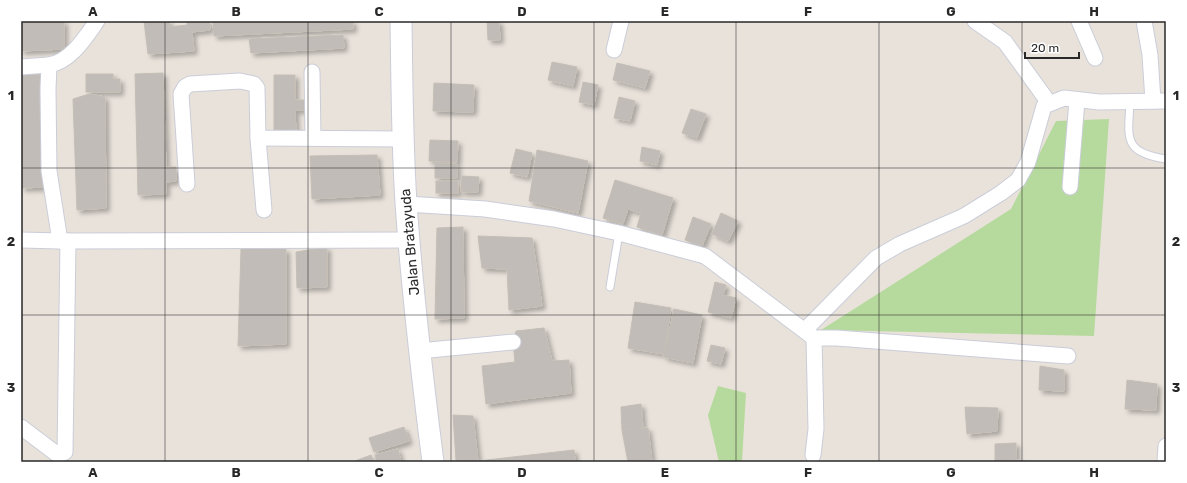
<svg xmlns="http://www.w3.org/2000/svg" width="1187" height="483" font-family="Rubik,sans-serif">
<defs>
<filter id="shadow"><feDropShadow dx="3.5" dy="3.5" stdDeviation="2" flood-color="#0004"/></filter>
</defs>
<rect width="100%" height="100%" fill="#e9e2db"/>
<g fill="#b6da9d">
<polygon points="1109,119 1094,336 821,330 1011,209 1056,121"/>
<polygon points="718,386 746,393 742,462 719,462 708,415"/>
</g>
<g fill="#c1bcb8" stroke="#c4beb5" filter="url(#shadow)">
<polygon points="21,21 64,21 64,49 21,51"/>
<polygon points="144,21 170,21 169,27 187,25 187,21 209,21 210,30 192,32 194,51 148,54"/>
<polygon points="213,21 353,21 353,29 214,36"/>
<polygon points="487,21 499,21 500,40 488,40"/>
<polygon points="343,35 344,48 251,53 249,39"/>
<polygon points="552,62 577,67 573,86 548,80"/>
<polygon points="617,63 650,71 645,88 613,80"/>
<polygon points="163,73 166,167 176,167 176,181 166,182 166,194 138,195 135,74"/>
<polygon points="42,74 45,187 22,188 21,75"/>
<polygon points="86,74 113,74 113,79 120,79 120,92 86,92"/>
<polygon points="274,75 295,75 295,100 306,100 306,110 295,110 296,133 274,133"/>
<polygon points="583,82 598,85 594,105 579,102"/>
<polygon points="434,83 474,85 473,112 433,111"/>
<polygon points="89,94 105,97 106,208 77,210 73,99"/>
<polygon points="619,97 635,101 630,121 614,118"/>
<polygon points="691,109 706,114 697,138 682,133"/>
<polygon points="430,140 458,141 457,162 429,161"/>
<polygon points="642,147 660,151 657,165 640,161"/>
<polygon points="516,149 532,153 527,177 510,173"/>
<polygon points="537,150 588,161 578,213 529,201"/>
<polygon points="377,155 380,195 312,199 310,156"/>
<polygon points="435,163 457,164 457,178 435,178"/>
<polygon points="462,176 479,177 478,192 461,192"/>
<polygon points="615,180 673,198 662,235 637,227 641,213 628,209 623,224 603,218"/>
<rect x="436" y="181" width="22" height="12"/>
<polygon points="721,213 738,221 728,241 712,234"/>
<polygon points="693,217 711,224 702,246 685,240"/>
<polygon points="463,227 464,318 435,319 437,228"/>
<polygon points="478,236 532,238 542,306 509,310 507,269 482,268"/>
<polygon points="327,247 327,287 297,288 296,252"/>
<polygon points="241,249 286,249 286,344 238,346"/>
<polygon points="715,282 726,285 723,295 736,298 731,318 708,312"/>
<polygon points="635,302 671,308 664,354 628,348"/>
<polygon points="674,309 702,315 693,363 664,357"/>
<polygon points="544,328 552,361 569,360 571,393 486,404 482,366 515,362 513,342 516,331"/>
<polygon points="711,345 725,348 721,364 707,361"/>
<polygon points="1040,366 1064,370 1064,391 1039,390"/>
<polygon points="1127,380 1157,384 1156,410 1125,409"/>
<polygon points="641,404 643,428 622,430 621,407"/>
<polygon points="965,407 998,408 997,431 967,434"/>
<polygon points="453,415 473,416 478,461 456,460"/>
<polygon points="404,427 409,441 374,452 369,438"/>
<polygon points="648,428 652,462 628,462 622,430"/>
<polygon points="1016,443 1016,460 1031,462 995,462 995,444"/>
<polygon points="398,449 401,462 377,462 375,455"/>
<polygon points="574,450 575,462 471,461 478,461"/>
<polygon points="371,455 374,462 355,462 355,461"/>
</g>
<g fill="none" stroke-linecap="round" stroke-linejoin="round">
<g stroke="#cacdd8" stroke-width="9">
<g id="lane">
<path d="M1130,102c-2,37 -7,50 36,57"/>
<polyline points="610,287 619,233"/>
</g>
</g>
<g stroke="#cacdd8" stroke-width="17">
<g id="street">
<path d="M97,21c-12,17 -26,40 -48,44l-1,24 1,82 11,70 350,-1"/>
<polyline points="975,21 1005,42 1049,103"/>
<polyline points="1079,21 1095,58"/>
<polyline points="1144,21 1150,55 1153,101"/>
<polyline points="614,50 621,21"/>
<polyline points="21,67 49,65"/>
<polyline points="312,72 313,138"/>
<polyline points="258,138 264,210"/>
<polyline points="187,184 181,94 185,87 190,84 240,81 254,84 257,88 258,138 403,139"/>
<polyline points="1070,187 1077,100"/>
<polyline points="407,204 485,209 554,219 619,233 705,256 814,338 837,338 1068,356"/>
<polyline points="21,240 60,241"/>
<polyline points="805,330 876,258 900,244 964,216 1001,193 1018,180 1028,162 1044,106 1064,98 1099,102 1166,101"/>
<polyline points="419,351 513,342"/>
<polyline points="21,427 58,455 65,452 68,241"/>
<polyline points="813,455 816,429 814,338"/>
<polyline points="1165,462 1166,446"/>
</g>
</g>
<g stroke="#cacdd8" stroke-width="23">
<path id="secondary" d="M401,21c1,61 1,121 5,182 6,86 16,173 27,259"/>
</g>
<use href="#lane" stroke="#fff" stroke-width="7"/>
<use href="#street" stroke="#fff" stroke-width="15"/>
<use href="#secondary" stroke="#fff" stroke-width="21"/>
</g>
<path fill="none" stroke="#282828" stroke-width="1" stroke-opacity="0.55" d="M165,21v441M308,21v441M451,21v441M594,21v441M736,21v441M879,21v441M1022,21v441M21,168h1145M21,315h1145"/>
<g text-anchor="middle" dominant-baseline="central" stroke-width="4" stroke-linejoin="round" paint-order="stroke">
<g font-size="14" fill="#282828" stroke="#fff">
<text transform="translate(410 242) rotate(-95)">Jalan Bratayuda</text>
</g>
</g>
<rect width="1187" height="483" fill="none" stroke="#ffffff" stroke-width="44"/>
<path d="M1025 52v6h54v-6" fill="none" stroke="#282828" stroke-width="2"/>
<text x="1031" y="52" font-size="12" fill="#282828" stroke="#ffffff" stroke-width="3" paint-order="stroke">20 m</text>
<rect x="22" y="22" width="1143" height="439" fill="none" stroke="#282828" stroke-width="1.5"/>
<g font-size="13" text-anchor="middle" font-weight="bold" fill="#282828">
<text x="93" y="16">A</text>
<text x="236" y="16">B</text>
<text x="379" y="16">C</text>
<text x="522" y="16">D</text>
<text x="665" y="16">E</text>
<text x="808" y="16">F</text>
<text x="951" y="16">G</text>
<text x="1094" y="16">H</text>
<text x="11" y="100">1</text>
<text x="1176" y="100">1</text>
<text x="11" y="246">2</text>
<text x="1176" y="246">2</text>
<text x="11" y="392">3</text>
<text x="1176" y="392">3</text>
<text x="93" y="477">A</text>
<text x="236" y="477">B</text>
<text x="379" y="477">C</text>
<text x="522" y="477">D</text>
<text x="665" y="477">E</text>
<text x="808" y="477">F</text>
<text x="951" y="477">G</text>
<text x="1094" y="477">H</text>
</g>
</svg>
